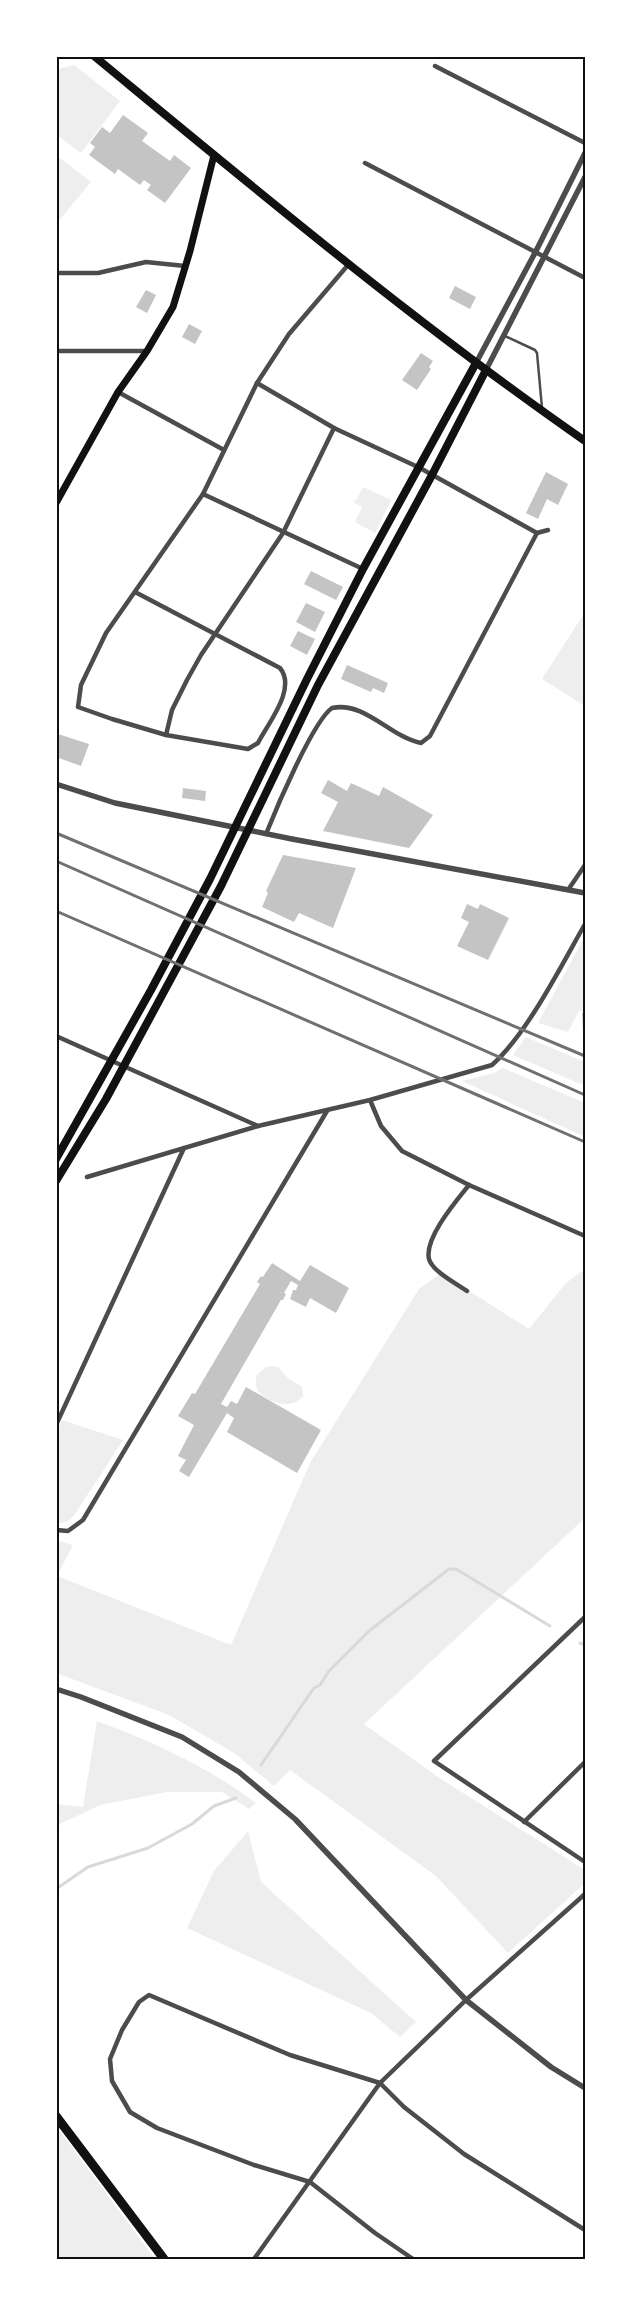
<svg xmlns="http://www.w3.org/2000/svg" width="641" height="2315" font-family="'Roboto Serif',serif">
<rect width="100%" height="100%" fill="#fff"/>
<g fill="#eee">
<polygon points="74,65 120,101 81,153 56,134 56,74 61,68"/>
<polygon points="56,155 91,182 56,224"/>
<polygon points="363,487 391,500 375,533 355,522 362,507 353,502 357,499"/>
<polygon points="585,612 585,706 542,679"/>
<polygon points="585,936 585,1010 579,1011 568,1032 538,1023"/>
<polygon points="526,1037 585,1062 585,1086 513,1055"/>
<polygon points="503,1068 585,1103 585,1137 462,1081 494,1073"/>
<polygon points="585,1269 585,1518 364,1724 441,1779 585,1870 585,1883 508,1953 436,1876 290,1770 274,1786 234,1753 169,1715 56,1673 56,1540 73,1545 57,1576 231,1645 310,1463 419,1289 441,1273 529,1329 566,1283"/>
<path d="M272,1366l6,1 10,11 14,9 1,9c-11,14 -33,8 -45,-5 -3,-4 -2,-10 -2,-15l10,-9z"/>
<path d="M62,1420l61,20 -48,74c-6,7 -10,10 -19,9v-90z"/>
<path d="M97,1721c57,21 111,46 159,82l-7,6 -27,-17h-55l-67,13 -44,21v-22l27,3z"/>
<polygon points="248,1831 261,1882 416,2022 400,2037 371,2013 187,1928 214,1871"/>
<polygon points="56,2126 155,2259 56,2259"/>
</g>
<g fill="none" stroke-linecap="round" stroke-linejoin="round">
<g stroke="#d9d9d9" stroke-width="3">
<polyline points="580,1643 585,1645"/>
<polyline points="261,1765 307,1698 314,1688 320,1685 329,1671 369,1631 449,1569 456,1569 550,1626"/>
<polyline points="56,1889 88,1867 148,1848 192,1824 214,1806 236,1798"/>
</g>
</g>
<g fill="#c4c4c4">
<polygon points="123,115 148,133 142,141 170,161 174,155 191,168 165,203 147,190 151,185 144,180 140,185 118,169 115,174 89,155 95,147 90,143 102,127 110,133"/>
<polygon points="455,286 476,297 470,309 449,298"/>
<polygon points="146,290 156,295 147,313 136,307"/>
<polygon points="189,324 202,331 195,344 182,337"/>
<polygon points="421,353 433,361 429,367 431,369 417,390 402,380"/>
<polygon points="546,472 568,484 558,505 547,499 538,519 526,513"/>
<polygon points="311,571 343,587 336,600 304,584"/>
<polygon points="306,603 325,612 315,632 296,622"/>
<polygon points="298,631 315,639 307,655 290,646"/>
<polygon points="347,665 388,683 384,693 373,688 371,692 341,679"/>
<polygon points="58,734 89,744 81,766 56,757"/>
<polygon points="328,780 347,791 351,783 379,796 383,787 433,815 409,848 323,831 338,802 321,793"/>
<polygon points="183,788 206,791 205,801 182,798"/>
<polygon points="283,855 356,868 333,928 299,913 294,922 262,907 268,893 266,891"/>
<polygon points="467,904 478,909 480,904 509,918 488,960 457,946 469,922 461,918"/>
<polygon points="582,1013 585,1013 585,1031 583,1031"/>
<polygon points="272,1263 300,1281 310,1265 349,1288 336,1313 310,1298 306,1307 290,1299 293,1290 296,1290 298,1285 291,1281 284,1293 286,1294 283,1300 281,1300 221,1404 227,1407 231,1401 237,1404 246,1387 321,1430 297,1473 227,1432 234,1418 227,1413 189,1477 179,1471 186,1460 178,1456 194,1425 178,1416 192,1393 195,1394 260,1284 257,1282 261,1276 263,1277"/>
</g>
<g fill="none" stroke-linecap="round" stroke-linejoin="round">
<polyline stroke="#4c4c4c" stroke-width="2.5" points="505,336 535,350 537,353 542,408"/>
<g stroke="#4c4c4c" stroke-width="4.5">
<polyline points="435,66 585,143"/>
<polyline points="365,163 585,278"/>
<polyline points="56,273 98,273 146,262 185,266"/>
<polyline points="56,351 147,351"/>
<polyline points="257,383 334,428 420,468 537,533 548,530"/>
<polyline points="118,392 224,450"/>
<polyline points="203,494 363,569"/>
<path d="M135,592l145,76c17,21 -12,55 -22,75l-10,6 -82,-14 -54,-16 -34,-12 3,-22 25,-52 97,-139 54,-111 32,-49 59,-69"/>
<polyline points="166,735 172,710 187,680 201,655 283,533 334,428"/>
<path d="M266,834c10,-25 47,-113 66,-126 33,-7 58,29 89,35l9,-7 107,-203"/>
<polyline points="568,890 585,865"/>
<polyline points="56,1036 258,1126"/>
<polyline points="370,1100 381,1126 402,1151 469,1185 585,1236"/>
<path d="M87,1177l171,-51 112,-26 122,-35c35,-31 69,-99 93,-141"/>
<path d="M467,1291c-10,-7 -35,-20 -38,-32 -5,-21 28,-59 40,-74"/>
<polyline points="56,1425 184,1148"/>
<polyline points="56,1530 68,1531 83,1520 327,1111"/>
<polyline points="585,1617 434,1761 585,1862"/>
<polyline points="524,1822 585,1762"/>
<polyline points="254,2259 380,2083 466,2000 585,1894"/>
<polyline points="413,2259 375,2233 310,2182 254,2165 157,2128 130,2112 112,2081 110,2059 122,2030 139,2002 149,1995 290,2055 380,2083 404,2107 464,2154 585,2230"/>
</g>
<g stroke="#4c4c4c" stroke-width="5.5">
<polyline points="476,363 536,251 585,153"/>
<polyline points="486,370 585,177"/>
<polyline points="56,784 115,803 292,839 585,893"/>
<polyline points="56,1689 81,1697 182,1737 239,1772 295,1819 466,2000 551,2067 585,2088"/>
</g>
<polyline stroke="#111" stroke-width="7" points="56,503 118,392 147,351 173,307 190,251 214,155"/>
<g stroke="#111" stroke-width="8">
<path d="M94,56c160,132 320,266 491,385"/>
<polyline points="56,1159 151,990 210,879 307,679 363,569 476,363"/>
<polyline points="56,1181 106,1099 221,886 318,685 432,475 486,370"/>
</g>
<polyline stroke="#111" stroke-width="9" points="56,2116 164,2259"/>
<g stroke="#707070" stroke-width="3">
<polyline points="56,833 585,1056"/>
<polyline points="56,861 585,1095"/>
<polyline points="56,911 585,1142"/>
</g>
</g>
<rect width="641" height="2315" fill="none" stroke="#ffffff" stroke-width="115"/>
<rect x="58" y="58" width="526" height="2200" fill="none" stroke="#111" stroke-width="2"/>
</svg>
